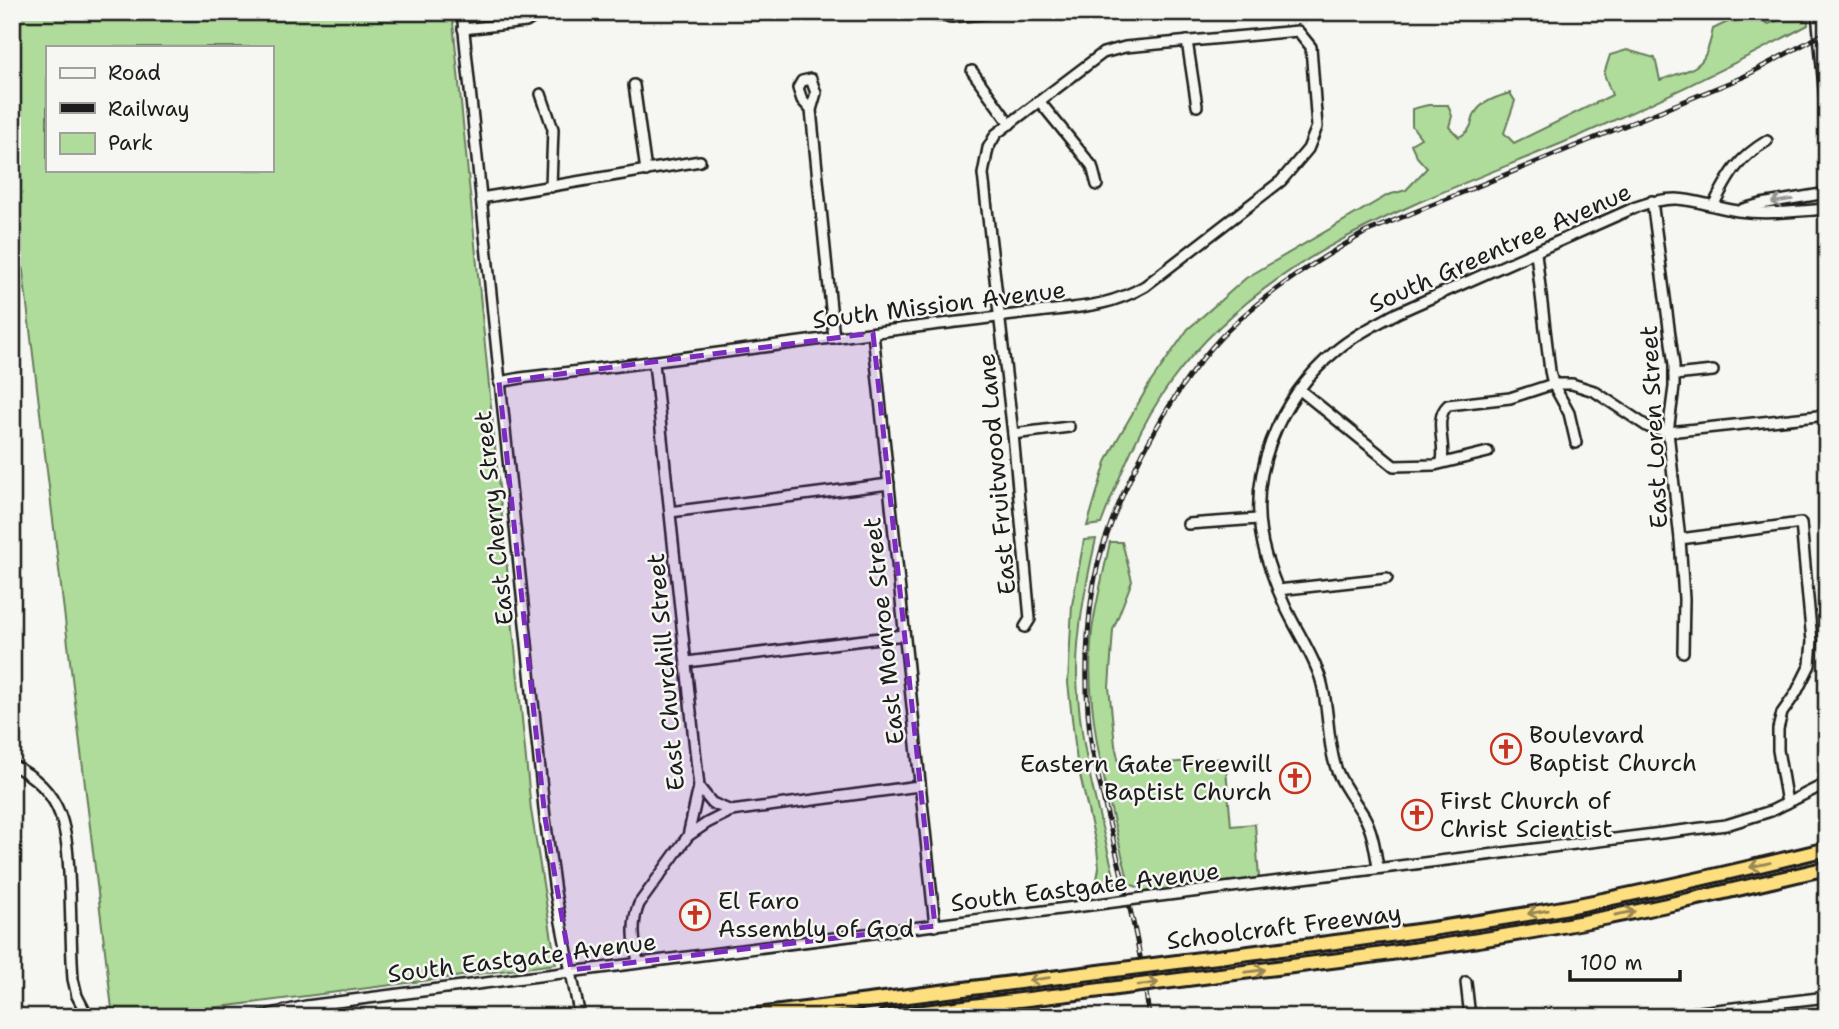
<svg xmlns="http://www.w3.org/2000/svg" width="1839" height="1029" font-family="'Shantell Sans',sans-serif">
<rect width="100%" height="100%" fill="#f6f6f2"/>
<filter id="ink" filterUnits="userSpaceOnUse"><feTurbulence type="fractalNoise" baseFrequency=".0143" numOctaves="2"/><feDisplacementMap in="SourceGraphic" scale="14" xChannelSelector="R" yChannelSelector="G"/><feConvolveMatrix kernelMatrix="1 2 1 2 8 2 1 2 1" color-interpolation-filters="sRGB"/></filter>
<g filter="url(#ink)">
<g fill="#afdc9a" stroke="#667c5b" stroke-width="2" fill-rule="evenodd">
<path d="M12,12h440l79,798 25,154 -414,53h-29l-96,-795 -5,-8zM271,47v123h-224v-123z"/>
<path d="M1799,12h8l1,13c-75,40 -152,77 -229,111 -148,63 -308,110 -408,246 -31,42 -51,93 -70,142l-14,2 19,-64 11,-22 33,-57 38,-54 58,-51 142,-83 18,-5 21,-22 -10,-11 -6,-13 10,-6 -9,-12v-17l16,-4h20l4,11 -3,11 10,10c18,-10 9,-16 19,-28 8,-9 21,-13 32,-16l5,8 -11,32 10,10 98,-48 -8,-21 6,-19 17,-5 28,8 5,22c37,-13 45,-10 53,-51l29,-14 27,9z"/>
<path d="M1096,539c-10,44 -20,94 -19,139 2,69 23,139 39,206l-21,6 4,-22 -2,-19 -20,-87 -9,-79 4,-78 12,-65z"/>
<path d="M1110,542h12l10,39 -19,49 -4,57 6,58 5,22 105,-9 6,68 24,-2 4,54 -114,14 -5,-4 -11,-4c-19,-82 -46,-167 -37,-253 4,-30 12,-60 18,-89z"/>
</g>
<g fill="none" stroke-linecap="round" stroke-linejoin="round">
<g stroke="#1c1c1c" stroke-width="14">
<g id="minor">
<polyline points="462,12 545,818 555,892 580,1017"/>
<polyline points="902,12 952,17 1001,12"/>
<polyline points="1817,12 1827,121"/>
<polyline points="463,29 526,22 542,12"/>
<polyline points="1187,41 1197,106"/>
<polyline points="972,71 1010,124"/>
<polyline points="634,85 646,171"/>
<polyline points="541,94 553,129 551,187"/>
<polyline points="1040,102 1092,166 1097,185"/>
<polyline points="811,110 816,93 811,79 802,81 798,88 802,100 811,110 834,338"/>
<polyline points="481,198 700,161"/>
<polyline points="1652,201 1674,365 1674,387 1668,432 1680,539 1684,599 1683,652"/>
<path d="M1714,204c15,-29 24,-46 53,-63"/>
<polyline points="1743,209 1761,204 1827,193"/>
<polyline points="1536,253 1550,371 1553,384 1569,413 1576,443"/>
<polyline points="873,333 935,926"/>
<polyline points="1674,375 1713,371"/>
<path d="M499,382l22,-4c137,-16 274,-36 411,-53 36,-4 71,-9 106,-13 40,-5 71,-5 107,-26l136,-105 27,-32 9,-22 -6,-80 -13,-16 -173,16 -22,6 -107,81 -8,14 -5,26 30,260 17,185 -5,8"/>
<polyline points="1300,390 1394,466 1435,465 1488,452"/>
<polyline points="1013,434 1069,427"/>
<path d="M1442,461c4,-18 -9,-42 6,-56l62,-7 43,-14h19l22,7 54,36 20,5 159,-17"/>
<polyline points="670,512 889,484"/>
<polyline points="1188,524 1258,519"/>
<polyline points="1680,539 1801,523 1812,641 1810,665 1796,693 1782,713 1778,729 1778,750 1787,803"/>
<polyline points="1278,590 1387,578"/>
<polyline points="687,662 904,635"/>
<path d="M12,765c57,27 55,72 58,128 1,28 1,57 3,86l4,17 11,21"/>
<polyline points="699,787 712,803 731,811"/>
<polyline points="688,836 707,823 731,811 919,786"/>
<path d="M1378,867c-3,-17 -5,-35 -14,-51 -9,-15 -20,-28 -27,-45 -11,-30 -7,-64 -17,-94 -7,-20 -18,-38 -28,-57 -11,-20 -19,-42 -26,-64 -23,-77 12,-158 72,-207 18,-15 39,-25 59,-36l239,-106c47,-17 58,-3 102,4 30,4 59,0 89,-2"/>
<polyline points="1152,897 1726,825 1771,811 1827,783"/>
<path d="M638,962c-4,-20 -7,-39 1,-58l49,-68 11,-49 -45,-424"/>
<polyline points="1466,982 1470,1017"/>
<polyline points="258,1017 306,1006 1106,903"/>
<polyline points="1657,1017 1827,997"/>
</g>
</g>
<g stroke="#1c1c1c" stroke-width="18">
<g id="highway">
<path d="M1185,961c128,-16 256,-31 383,-54 87,-17 173,-37 259,-58"/>
<path d="M1187,979c123,-15 247,-30 369,-52 91,-16 181,-38 271,-59"/>
<polyline points="741,1017 1107,971"/>
<polyline points="884,1017 1109,989"/>
</g>
</g>
<use href="#minor" stroke="#f6f6f2" stroke-width="9"/>
<use href="#highway" stroke="#fedf80" stroke-width="12"/>
<g stroke="#1c1c1c" stroke-width="5">
<path id="rail" d="M1149,1017c-7,-70 -27,-139 -43,-207 -4,-21 -11,-41 -14,-62 -9,-58 -7,-149 12,-205 24,-70 71,-160 124,-213 41,-40 90,-70 138,-98l377,-155 84,-45"/>
</g>
<use href="#rail" stroke="#f6f6f2" stroke-width="2.5" stroke-dasharray="8" stroke-linecap="butt"/>
<g stroke="#1c1c1c" stroke-width="14" stroke-linecap="butt">
<polyline id="minor-bridge" points="1106,903 1152,897"/>
</g>
<g stroke="#1c1c1c" stroke-width="18" stroke-linecap="butt">
<g id="highway-bridge">
<polyline points="1107,971 1185,961"/>
<polyline points="1109,989 1187,979"/>
</g>
</g>
<use href="#minor-bridge" stroke="#f6f6f2" stroke-width="9"/>
<use href="#highway-bridge" stroke="#fedf80" stroke-width="12"/>
</g>
<defs><path id="oneway-shaft" d="M-6 0H5M1.5-3L5.5 0L1.5 3" fill="none" stroke-width="1.6" stroke-linecap="round" stroke-linejoin="round" transform="scale(1.75)"/></defs>
<use stroke="#949492" href="#oneway-shaft" transform="translate(1782 201) rotate(171)"/>
<g stroke="#988753">
<use href="#oneway-shaft" transform="translate(1760 865) rotate(167)"/>
<use href="#oneway-shaft" transform="translate(1538 912) rotate(170)"/>
<use href="#oneway-shaft" transform="translate(1625 913) rotate(-11)"/>
<use href="#oneway-shaft" transform="translate(1255 971) rotate(-7)"/>
<use href="#oneway-shaft" transform="translate(1039 979) rotate(173)"/>
<use href="#oneway-shaft" transform="translate(1148 984) rotate(-7)"/>
</g>
</g>
<path fill="#7b2cbf" fill-opacity="0.2" stroke="#7b2cbf" stroke-width="5" stroke-dasharray="14 9" stroke-linejoin="round" d="M873,333l62,593 -364,44 -26,-152 -46,-436z"/>
<defs>
<g id="church-ring" transform="scale(1.575)"><circle r="9.5" fill="#f6f6f2" stroke="#c8321e" stroke-width="1.5"/><path d="M-1.2-6h2.4v3.5h3.3v2.4h-3.3V6h-2.4V-.1h-3.3v-2.4h3.3Z" fill="#c8321e"/></g>
</defs>
<g fill-rule="evenodd">
<use href="#church-ring" x="1506" y="749"/>
<use href="#church-ring" x="1295" y="778"/>
<use href="#church-ring" x="1417" y="815"/>
<use href="#church-ring" x="695" y="915"/>
</g>
<g text-anchor="middle" dominant-baseline="central" stroke-width="5" stroke-linejoin="round" paint-order="stroke">
<g font-size="24" fill="#1c1c1c" stroke="#f6f6f2">
<text transform="translate(1500 248) rotate(-24)">South Greentree Avenue</text>
<text transform="translate(939 305) rotate(-7)">South Mission Avenue</text>
<text transform="translate(1654 427) rotate(-93)">East Loren Street</text>
<text transform="translate(997 474) rotate(-95)">East Fruitwood Lane</text>
<text transform="translate(494 518) rotate(-96)">East Cherry Street</text>
<text transform="translate(884 631) rotate(-96)">East Monroe Street</text>
<text transform="translate(666 672) rotate(-95)">East Churchill Street</text>
<text transform="translate(1085 887) rotate(-7)">South Eastgate Avenue</text>
<text transform="translate(1284 927) rotate(-7)">Schoolcraft Freeway</text>
<text transform="translate(522 958) rotate(-7)">South Eastgate Avenue</text>
</g>
<g font-size="24" fill="#1c1c1c" stroke="#f6f6f2" text-anchor="start">
<text x="1529" y="735">Boulevard<tspan x="1529" dy="28">Baptist Church</tspan></text>
<text x="1272" y="764" text-anchor="end">Eastern Gate Freewill<tspan x="1272" dy="28">Baptist Church</tspan></text>
<text x="1440" y="801">First Church of<tspan x="1440" dy="28">Christ Scientist</tspan></text>
<text x="718" y="901">El Faro<tspan x="718" dy="28">Assembly of God</tspan></text>
</g>
</g>
<rect width="1839" height="1029" fill="none" stroke="#f6f6f2" stroke-width="42"/>
<rect x="21" y="21" width="1797" height="987" fill="none" stroke="#1c1c1c" stroke-width="2.5" filter="url(#ink)"/>
<rect x="46" y="46" width="228" height="126" fill="#f6f6f2" stroke="#9f9f9c" stroke-width="2"/>
<rect x="60" y="68" width="35" height="10" fill="#f6f6f2" stroke="#9f9f9c" stroke-width="2"/>
<text x="108" y="80" font-size="21" fill="#1c1c1c">Road</text>
<rect x="60" y="103" width="35" height="10" fill="#1c1c1c" stroke="#9f9f9c" stroke-width="2"/>
<text x="108" y="116" font-size="21" fill="#1c1c1c">Railway</text>
<rect x="60" y="133" width="35" height="21" fill="#afdc9a" stroke="#9f9f9c" stroke-width="2"/>
<text x="108" y="150" font-size="21" fill="#1c1c1c">Park</text>
<path d="M1570 970v10h110v-10" fill="none" stroke="#1c1c1c" stroke-width="3.5"/>
<text x="1580" y="970" font-size="21" fill="#1c1c1c" stroke="#f6f6f2" stroke-width="5" paint-order="stroke">100 m</text>
</svg>
